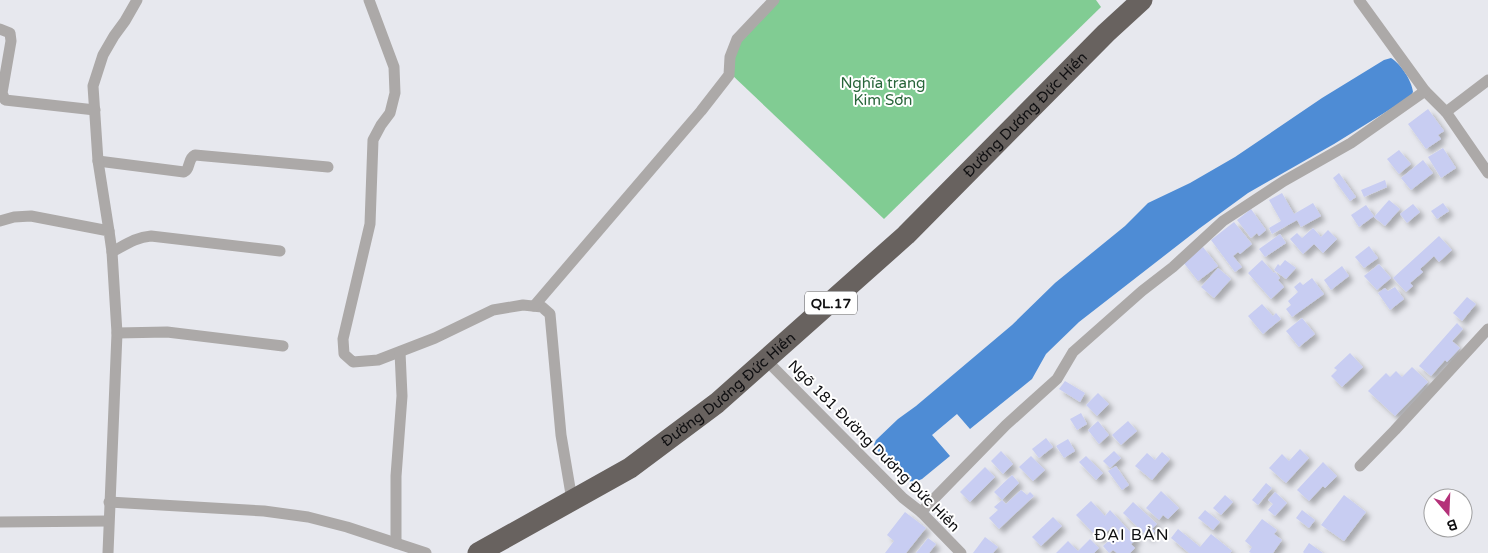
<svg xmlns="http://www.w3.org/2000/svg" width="1488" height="553" font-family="'Varela Round',sans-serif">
<defs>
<filter id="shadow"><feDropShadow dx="4.5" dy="4.5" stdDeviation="2.5" flood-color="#0004"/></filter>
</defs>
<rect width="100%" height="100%" fill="#e7e8ee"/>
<polygon fill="#81cc93" points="776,0 1096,0 1101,7 884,219 731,74 737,39"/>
<path fill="#4e8cd5" d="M1391,58c10,6 21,23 22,34l-3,5 -76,47 -86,49 -48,35 -121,94 -33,32 -14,25 -62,50 -13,-15 -25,21 18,21 -28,23 -9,4 -11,-6 -25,-27 -3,-5 2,-5 22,-21 18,-13 96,-81 43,-42 70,-57 23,-23 42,-20 45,-26 87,-59 62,-38z"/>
<g fill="#c8cdf2" filter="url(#shadow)">
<polygon points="1428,109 1444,131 1438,135 1441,139 1426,149 1408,124"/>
<polygon points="1443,148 1456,168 1441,178 1428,157"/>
<polygon points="1399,150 1411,164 1399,174 1387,159"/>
<polygon points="1423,160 1433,173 1411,190 1401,178"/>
<polygon points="1339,173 1356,197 1350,201 1333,178"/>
<polygon points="1385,180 1387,187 1364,197 1361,190"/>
<polygon points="1282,193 1294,214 1313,203 1321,216 1301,227 1297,220 1272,234 1269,228 1281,221 1269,200"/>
<polygon points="1389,200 1400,209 1385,226 1374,217"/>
<polygon points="1443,203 1449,211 1437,219 1431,211"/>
<polygon points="1413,204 1420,212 1407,223 1400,214"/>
<polygon points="1366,205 1374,216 1359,227 1351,215"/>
<polygon points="1251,209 1266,230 1259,236 1257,233 1251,238 1237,220"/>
<polygon points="1234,222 1252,244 1240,254 1238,252 1233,256 1242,267 1235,272 1211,240"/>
<polygon points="1313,228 1321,237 1328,230 1337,239 1323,253 1314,244 1303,254 1290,239 1297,233 1302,238"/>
<polygon points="1280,234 1286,243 1265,257 1259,249"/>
<polygon points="1439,236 1452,250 1439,262 1434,256 1420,269 1423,272 1410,283 1413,286 1406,292 1393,278"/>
<polygon points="1369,246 1378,258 1364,268 1355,257"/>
<polygon points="1203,247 1218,266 1198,281 1183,262"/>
<polygon points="1262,260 1274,273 1275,272 1280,278 1278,280 1284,287 1271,299 1248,273"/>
<polygon points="1285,260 1296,268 1286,279 1274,270 1278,264 1280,266"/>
<polygon points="1379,264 1391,278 1377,290 1364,276"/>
<polygon points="1342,266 1349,276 1331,290 1324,280"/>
<polygon points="1218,268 1231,279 1214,298 1201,287"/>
<polygon points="1312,278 1324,294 1292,317 1286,309 1291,305 1288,301 1298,292 1294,287 1300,282 1303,285"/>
<polygon points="1395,287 1404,299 1390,310 1378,293 1385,288 1388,291"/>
<polygon points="1467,297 1476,304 1462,321 1453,313"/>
<polygon points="1262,304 1273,316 1276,313 1281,319 1263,334 1248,316"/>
<polygon points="1302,318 1315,334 1299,347 1286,331"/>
<polygon points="1457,323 1463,329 1452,341 1460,348 1447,362 1445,360 1431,376 1419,366"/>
<polygon points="1350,353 1363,367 1342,387 1331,376 1337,370 1334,368"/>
<polygon points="1412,367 1428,382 1395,416 1368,391 1386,373 1390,377 1396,371 1402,377"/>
<polygon points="1065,381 1085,393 1080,402 1059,389"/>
<polygon points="1098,393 1109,404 1097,416 1086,405"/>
<polygon points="1081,413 1087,424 1077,430 1070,419"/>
<polygon points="1098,421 1109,435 1099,444 1088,430"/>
<polygon points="1128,421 1137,431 1121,445 1112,435"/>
<polygon points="1046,438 1053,447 1039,458 1032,449"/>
<polygon points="1068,439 1075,451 1064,458 1056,446"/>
<polygon points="1300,449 1309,458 1286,483 1269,468 1282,454 1289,461"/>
<polygon points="1001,451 1013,464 1003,474 991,461"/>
<polygon points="1114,451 1121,458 1110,468 1103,461"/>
<polygon points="1162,452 1170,459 1152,480 1135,466 1147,453 1155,460"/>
<polygon points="1031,456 1045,470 1033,481 1019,467"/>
<polygon points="1086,456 1103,473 1096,480 1079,462"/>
<polygon points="1323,462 1337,476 1325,488 1323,486 1309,501 1297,490"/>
<polygon points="1116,466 1129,485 1122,490 1108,471"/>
<polygon points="985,467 995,477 970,502 960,492"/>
<polygon points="1012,475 1019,483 1002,500 994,492"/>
<polygon points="1266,483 1272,488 1258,505 1252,500"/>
<polygon points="1021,490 1027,495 1030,492 1034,496 999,529 989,518 998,510 994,507 1002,500 1006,504"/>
<polygon points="1161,491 1179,508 1168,519 1163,515 1159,520 1146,508"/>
<polygon points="1275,492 1287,503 1275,516 1268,510 1273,504 1268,500"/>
<polygon points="1225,495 1233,502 1221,515 1213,508"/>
<polygon points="1344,495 1366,512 1344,541 1321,525"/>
<polygon points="1091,501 1105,516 1110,510 1137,539 1131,544 1135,548 1130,553 1117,553 1113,550 1109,553 1103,546 1119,531 1113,526 1099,539 1076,515"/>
<polygon points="1133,502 1157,524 1152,529 1155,531 1149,538 1123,513"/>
<polygon points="1205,510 1220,522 1213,530 1198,518"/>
<polygon points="1302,510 1315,520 1309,528 1296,518"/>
<polygon points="905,512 926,528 906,553 885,553 894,541 887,535"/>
<polygon points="1053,517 1062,526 1041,546 1032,537"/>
<polygon points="1262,519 1277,530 1274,534 1282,540 1273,553 1251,553 1249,552 1252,547 1245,541"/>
<polygon points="1178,529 1200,547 1211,534 1232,551 1230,553 1189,553 1171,538"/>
<polygon points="985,537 998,547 993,553 973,553"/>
<polygon points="928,538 936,544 929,553 916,553"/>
<polygon points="1090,539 1099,548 1094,553 1056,553 1068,541 1078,551"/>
<polygon points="1309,543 1323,553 1304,553 1303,552"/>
</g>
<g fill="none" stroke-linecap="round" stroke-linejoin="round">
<g stroke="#aca9a8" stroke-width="11">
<polyline points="369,0 394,67 395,93 390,113 381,125 373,140 370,224 343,339 344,354 353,362 378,360 435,338 493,310 523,305 542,307 550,314 561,435 572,500"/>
<polyline points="0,29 10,33 11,41 2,93 5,100 95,110"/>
<polyline points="1425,91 1446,112 1488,173"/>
<polyline points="1446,112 1488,80"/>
<path d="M98,161l86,11c7,-3 3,-13 11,-17l133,12"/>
<polyline points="0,221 14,217 31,216 109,231 112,252 117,333 108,553"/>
<polyline points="109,231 98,161 93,86 103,55 114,36 125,21 137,0"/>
<path d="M112,252c13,-7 24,-15 39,-16l129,15"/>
<polyline points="534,306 701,111 729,75 730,57 737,39 774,0"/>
<polyline points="117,333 167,332 283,346"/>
<polyline points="766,360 903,498 921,512 961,553"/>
<polyline points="1360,466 1395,430 1488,329"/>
<polyline points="109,502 264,511 308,517 347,527 426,553"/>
<polyline points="921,512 1006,425 1057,379 1073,352 1142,291 1173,267 1223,221 1284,181 1351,143 1425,91 1359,0"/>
<polyline points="0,522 108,521"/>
<polyline points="396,543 396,476 402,396 400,352"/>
</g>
<path stroke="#68625f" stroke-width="21" id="s1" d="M478,553l152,-85 87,-65 189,-168 200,-202 36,-33"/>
</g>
<g text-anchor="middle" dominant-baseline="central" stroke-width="4" stroke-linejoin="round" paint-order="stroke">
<rect fill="#fff" stroke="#575758" stroke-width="1" x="805" y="291.5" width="52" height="23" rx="4"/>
<g font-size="14" font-weight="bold" fill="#0f0f11">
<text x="831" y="303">QL.17</text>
</g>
<g font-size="15" fill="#28653a" stroke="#fff">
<text x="883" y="83">Nghĩa trang<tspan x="883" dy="17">Kim Sơn</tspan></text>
</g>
<g font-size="15" fill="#0f0f11" stroke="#fff">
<text stroke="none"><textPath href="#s1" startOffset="705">Đường Dương Đức Hiền</textPath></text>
<text stroke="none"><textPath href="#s1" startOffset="300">Đường Dương Đức Hiền</textPath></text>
<text transform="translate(874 446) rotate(45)">Ngõ 181 Đường Dương Đức Hiền</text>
</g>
<g font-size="16" letter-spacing="1" fill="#0f0f11" stroke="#fff">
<text x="1132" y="535">ĐẠI BẢN</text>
</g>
</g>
<g transform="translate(1448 513) rotate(161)"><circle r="24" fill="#ffffff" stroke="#9f9fa0"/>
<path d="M0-4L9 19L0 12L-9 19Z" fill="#b43179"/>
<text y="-8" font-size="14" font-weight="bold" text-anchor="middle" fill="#0f0f11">B</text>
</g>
</svg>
